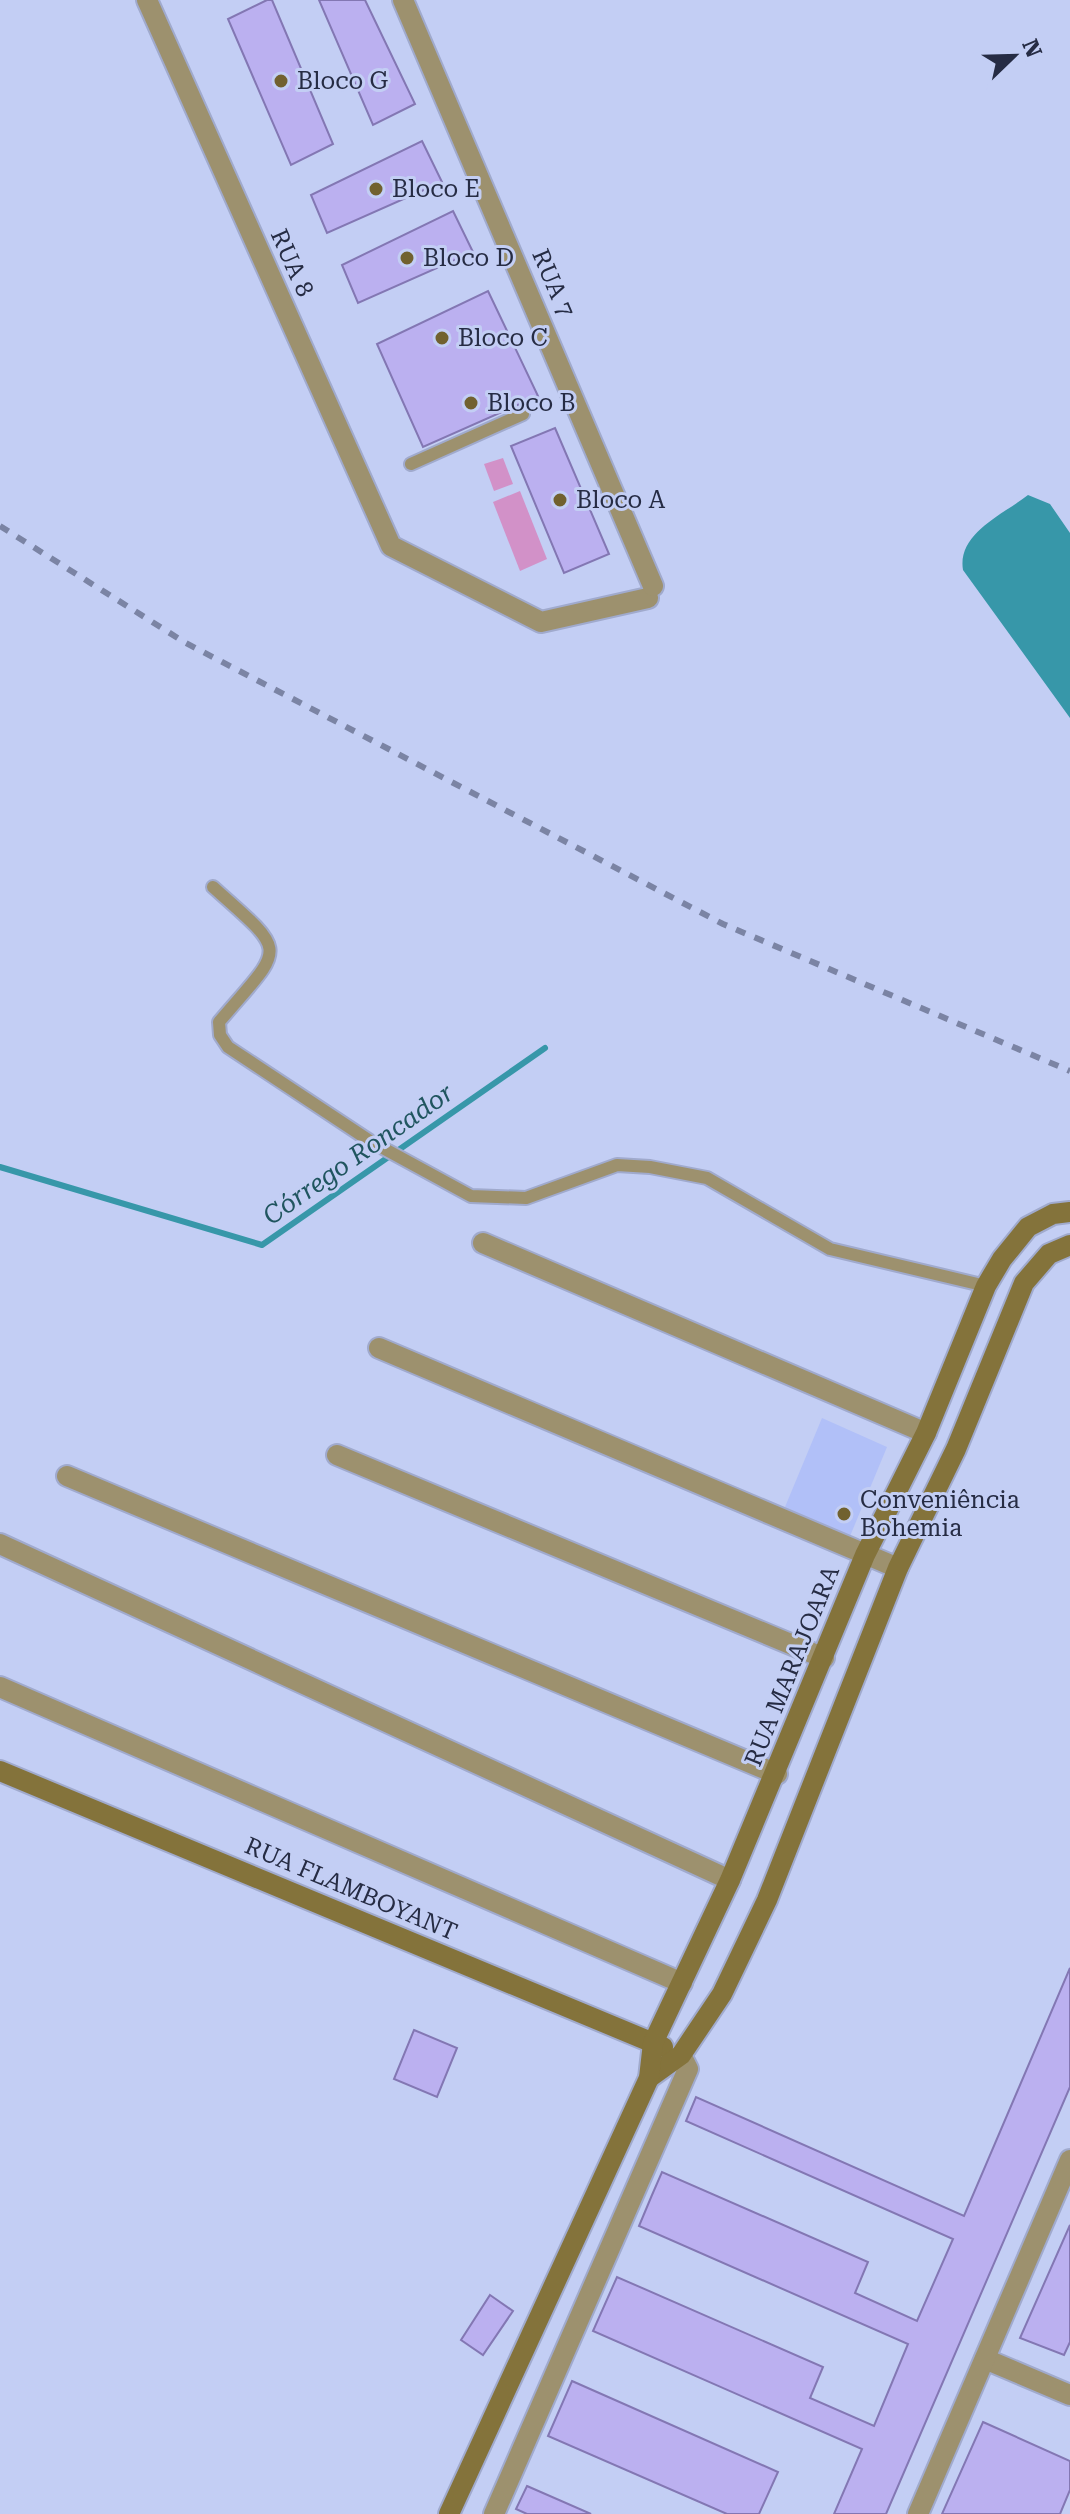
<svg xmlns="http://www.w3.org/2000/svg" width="1070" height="2514" font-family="'Roboto Serif',serif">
<rect width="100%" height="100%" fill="#c3cef4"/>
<polygon fill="#b1c0f8" points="822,1418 887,1447 848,1541 785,1507"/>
<g fill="#d291c8">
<polygon points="503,458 513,484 494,491 484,464"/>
<polygon points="520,491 547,559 520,571 493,502"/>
</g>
<path fill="#3797a9" d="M1028,495l22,9 20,29v185l-107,-148c-6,-36 39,-55 65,-75z"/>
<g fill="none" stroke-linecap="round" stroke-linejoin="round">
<polyline stroke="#3797a9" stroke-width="6" points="0,1167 262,1245 545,1048"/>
</g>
<g fill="#bbb0f0" stroke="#8377b3" stroke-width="2">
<polygon points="267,0 272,0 333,144 291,165 228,19"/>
<polygon points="319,0 365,0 415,104 373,125"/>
<polygon points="422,141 442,182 327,233 311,195"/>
<polygon points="453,211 473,252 358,303 342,265"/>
<polygon points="488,291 538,396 423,447 377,344"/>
<polygon points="555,428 609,554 564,573 511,446"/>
<polygon points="1070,1968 1070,2087 886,2514 834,2514 862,2449 593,2331 617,2277 823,2367 810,2398 874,2426 908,2344 639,2226 652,2195 662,2172 868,2262 855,2293 917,2321 953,2239 686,2121 696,2097 964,2216"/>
<polygon points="414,2030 457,2048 437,2097 394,2079"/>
<polygon points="1070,2225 1070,2342 1064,2355 1020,2338"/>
<polygon points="490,2295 513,2311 483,2355 461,2340"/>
<polygon points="572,2381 778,2472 759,2514 727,2514 548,2436"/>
<polygon points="983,2422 1070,2461 1070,2490 1060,2514 942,2514"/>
<polygon points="527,2486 591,2514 527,2514 516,2509"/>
</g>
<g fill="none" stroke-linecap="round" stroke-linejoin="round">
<g stroke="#a0aacd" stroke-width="16">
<g id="lane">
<polyline points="411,464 523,414"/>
<path d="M213,887c78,69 71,58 6,135l1,13 8,12 142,94 101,55 55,2 91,-33 33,2 57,11 123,71 156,37"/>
</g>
</g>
<g stroke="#a0aacd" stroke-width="24">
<g id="street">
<polyline points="147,0 391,546 541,622 648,598"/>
<polyline points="403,0 653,586"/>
<polyline points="483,1243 926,1433"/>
<polyline points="379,1348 898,1568"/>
<polyline points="337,1455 824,1658"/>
<polyline points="67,1476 777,1774"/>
<polyline points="0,1544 730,1880"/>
<polyline points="0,1687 682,1983"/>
<polyline points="985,2359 1070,2395"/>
<polyline points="494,2514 688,2069 681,2055"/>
<polyline points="918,2514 1070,2160"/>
</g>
</g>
<g stroke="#a0aacd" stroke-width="24">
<g id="secondary">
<polyline points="0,1771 663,2047"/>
<polyline points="649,2078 681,2055 722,1994 767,1900 898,1568 956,1449 1024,1283 1049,1254 1070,1245"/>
<polyline points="449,2514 649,2078 653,2043 730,1880 865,1555 926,1433 986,1286 1002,1259 1028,1227 1053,1214 1070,1212"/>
</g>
</g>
<use href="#lane" stroke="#9d916e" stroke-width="12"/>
<use href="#street" stroke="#9d916e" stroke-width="20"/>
<use href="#secondary" stroke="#84733b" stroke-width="20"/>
<polyline stroke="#7b84a4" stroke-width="6" stroke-dasharray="10 10" stroke-linecap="butt" points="0,526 184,642 723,924 1070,1071"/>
</g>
<g fill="#71612f" stroke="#c3cef4" stroke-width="3">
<circle cx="281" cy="81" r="8"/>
<circle cx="376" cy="189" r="8"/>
<circle cx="407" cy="258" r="8"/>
<circle cx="442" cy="338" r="8"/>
<circle cx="471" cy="403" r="8"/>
<circle cx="560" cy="500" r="8"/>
<circle cx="844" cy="1514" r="8"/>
</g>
<g text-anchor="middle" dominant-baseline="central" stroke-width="6" stroke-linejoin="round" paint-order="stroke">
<g font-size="24" fill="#262c44" stroke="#c3cef4" text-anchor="start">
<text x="297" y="81">Bloco G</text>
<text x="392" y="189">Bloco E</text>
<text x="423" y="258">Bloco D</text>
<text x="458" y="338">Bloco C</text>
<text x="487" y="403">Bloco B</text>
<text x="576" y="500">Bloco A</text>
<text x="860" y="1500">Conveniência<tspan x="860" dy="28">Bohemia</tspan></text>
</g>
<g font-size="24" fill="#262c44" stroke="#c3cef4">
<text transform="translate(292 263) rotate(66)">RUA 8</text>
<text transform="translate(553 283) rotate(67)">RUA 7</text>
<text transform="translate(792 1666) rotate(-68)">RUA MARAJOARA</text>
<text transform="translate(351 1889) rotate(23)">RUA FLAMBOYANT</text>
</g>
<g font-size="26" font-style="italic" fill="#20555f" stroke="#c3cef4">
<text transform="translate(358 1154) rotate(-35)">Córrego Roncador</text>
</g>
</g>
<g transform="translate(1014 56) rotate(67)" stroke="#c3cef4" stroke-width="6" paint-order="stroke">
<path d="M0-6L14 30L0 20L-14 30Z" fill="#262c44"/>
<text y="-12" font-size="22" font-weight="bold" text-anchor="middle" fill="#262c44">N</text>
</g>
</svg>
